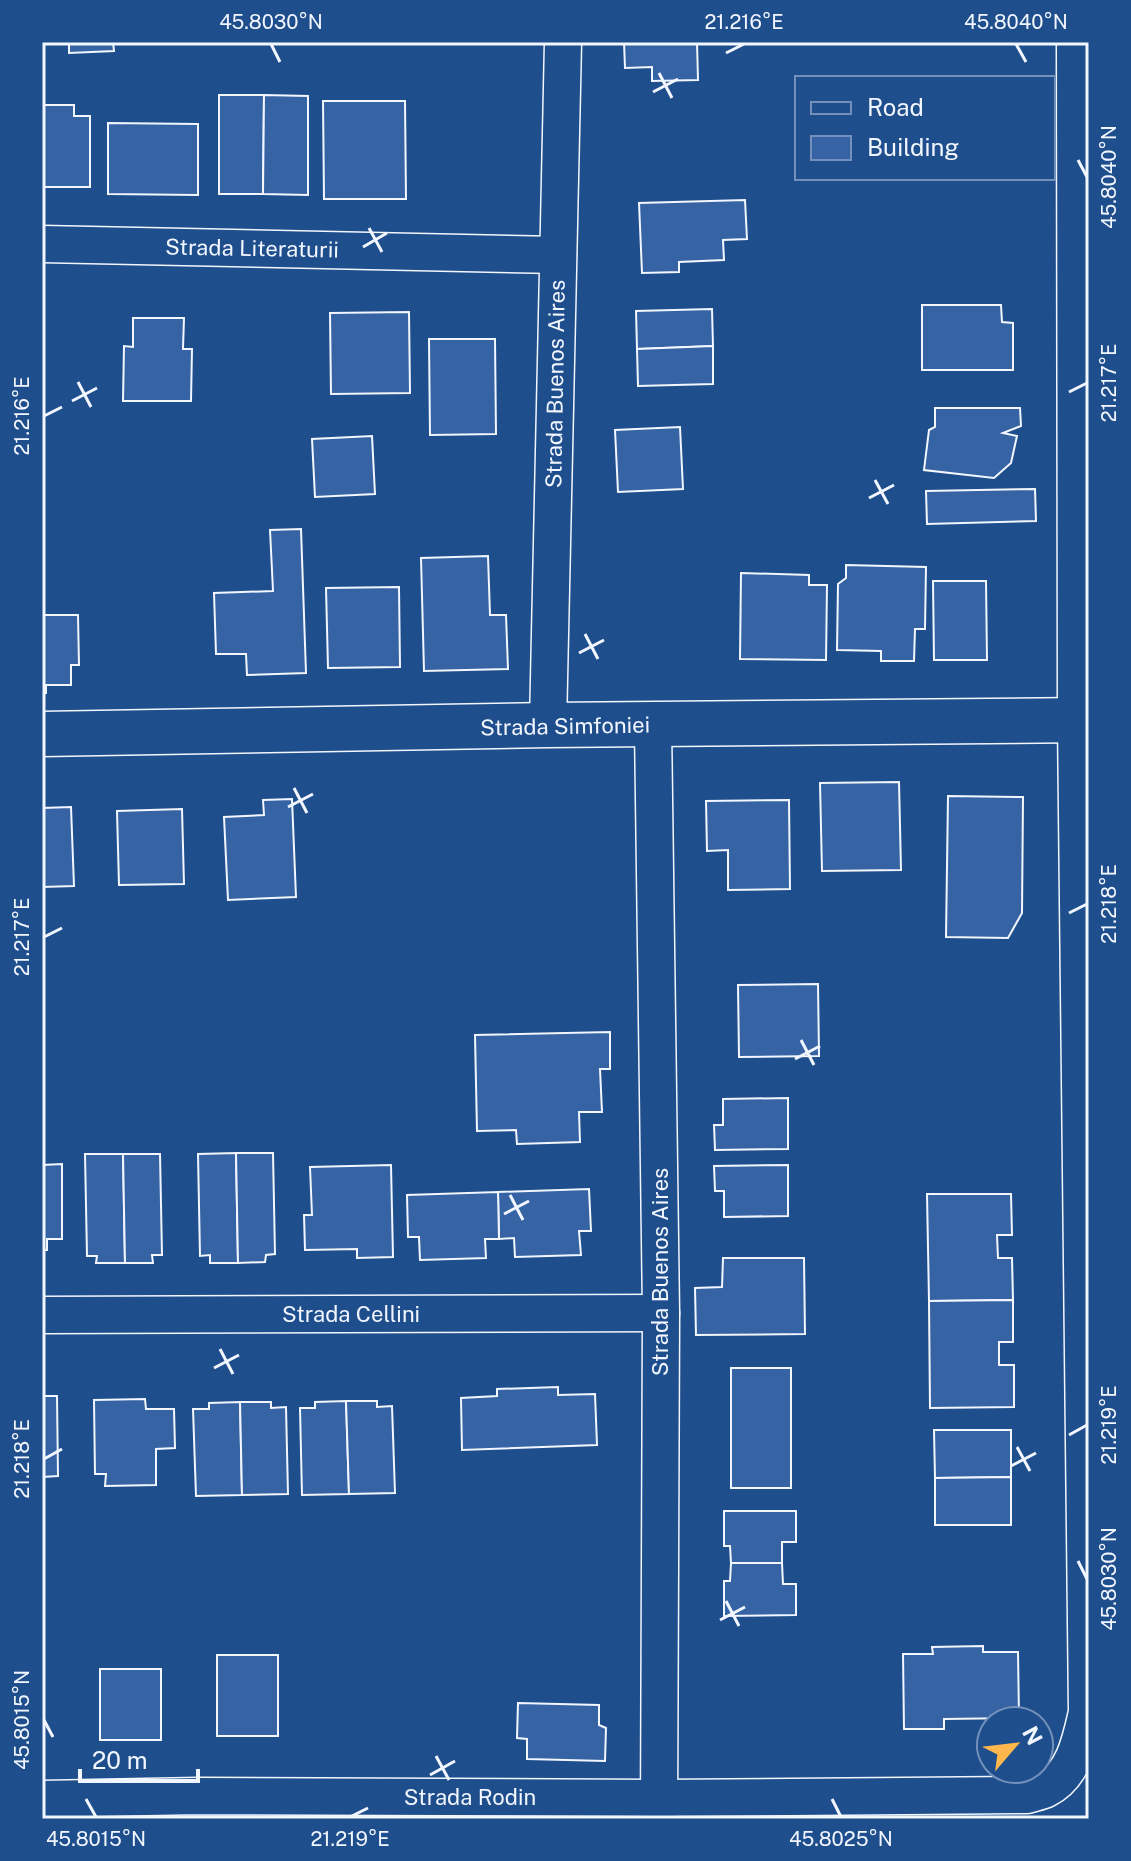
<svg xmlns="http://www.w3.org/2000/svg" width="1131" height="1861" font-family="'Public Sans',sans-serif">
<rect width="100%" height="100%" fill="#1f4e8c"/>
<g fill="#3563a3" stroke="#f2f6ff" stroke-width="2">
<polygon points="69,42 113,42 114,51 69,53"/>
<polygon points="624,42 697,42 698,80 652,81 652,67 625,68"/>
<polygon points="219,95 264,95 263,194 219,194"/>
<polygon points="264,95 308,96 308,195 263,194"/>
<polygon points="323,101 405,101 406,199 324,199"/>
<polygon points="42,105 74,105 74,116 90,116 90,187 42,187"/>
<polygon points="108,123 198,124 198,195 108,194"/>
<polygon points="745,200 747,239 723,240 724,260 679,262 679,272 642,273 639,203"/>
<polygon points="922,305 1001,305 1002,322 1013,323 1013,370 922,370"/>
<polygon points="712,309 713,346 637,349 636,311"/>
<polygon points="409,312 410,393 331,394 330,313"/>
<polygon points="133,318 184,318 183,349 192,349 191,401 123,401 124,346 133,347"/>
<polygon points="429,339 495,339 496,434 430,435"/>
<polygon points="713,346 713,384 638,386 637,349"/>
<polygon points="935,408 1020,408 1021,426 1003,433 1017,436 1011,463 994,478 924,470 929,430 935,427"/>
<polygon points="680,427 683,489 618,492 615,430"/>
<polygon points="372,436 375,494 315,497 312,439"/>
<polygon points="1035,489 1036,521 927,524 926,491"/>
<polygon points="301,529 306,673 247,675 246,654 216,654 214,593 273,591 270,530"/>
<polygon points="488,556 490,615 506,615 508,669 424,671 421,558"/>
<polygon points="846,565 926,567 925,629 915,629 914,661 881,661 881,651 837,650 838,584 846,578"/>
<polygon points="741,573 809,575 809,585 827,585 826,660 740,659"/>
<polygon points="933,581 986,581 987,660 934,660"/>
<polygon points="399,587 400,667 328,668 326,588"/>
<polygon points="42,615 78,615 79,665 71,665 71,685 46,685 46,693 42,693"/>
<polygon points="899,782 901,870 822,871 820,783"/>
<polygon points="948,796 1023,797 1022,913 1008,938 946,937"/>
<polygon points="292,799 296,897 228,900 224,817 264,815 263,800"/>
<polygon points="789,800 790,889 728,890 728,850 707,851 706,801"/>
<polygon points="71,807 74,886 42,887 42,808"/>
<polygon points="182,809 184,884 119,885 117,811"/>
<polygon points="818,984 819,1056 739,1057 738,985"/>
<polygon points="610,1032 610,1069 600,1069 602,1112 579,1112 580,1142 517,1144 516,1130 477,1131 475,1035"/>
<polygon points="788,1098 788,1149 715,1150 714,1125 723,1125 723,1099"/>
<polygon points="236,1153 238,1263 210,1263 210,1255 200,1256 198,1154"/>
<polygon points="236,1153 273,1153 275,1254 266,1255 265,1262 238,1263"/>
<polygon points="85,1154 123,1154 125,1263 96,1263 97,1256 87,1256"/>
<polygon points="123,1154 160,1154 162,1255 152,1255 153,1263 125,1263"/>
<polygon points="62,1164 62,1239 47,1239 47,1250 42,1250 42,1165"/>
<polygon points="391,1165 393,1257 357,1258 357,1249 305,1250 304,1215 312,1215 310,1167"/>
<polygon points="788,1165 788,1216 724,1217 724,1191 715,1191 714,1166"/>
<polygon points="589,1189 591,1231 579,1231 581,1255 515,1257 514,1238 499,1239 498,1192"/>
<polygon points="498,1192 499,1239 485,1239 486,1258 420,1260 419,1237 408,1237 407,1195"/>
<polygon points="927,1194 1011,1194 1012,1235 997,1235 998,1258 1012,1258 1013,1300 929,1301"/>
<polygon points="723,1258 804,1258 805,1334 696,1335 695,1288 722,1287"/>
<polygon points="1013,1300 1013,1342 999,1342 999,1365 1014,1365 1014,1407 930,1408 929,1301"/>
<rect x="731" y="1368" width="60" height="120"/>
<polygon points="558,1387 558,1395 595,1394 597,1445 462,1450 461,1398 497,1396 497,1389"/>
<polygon points="42,1396 57,1396 58,1476 42,1477"/>
<polygon points="145,1399 146,1409 174,1409 175,1448 156,1449 156,1485 105,1486 106,1474 95,1474 94,1400"/>
<polygon points="346,1401 349,1494 302,1495 300,1408 315,1408 315,1402"/>
<polygon points="346,1401 377,1401 377,1407 392,1406 395,1493 349,1494"/>
<polygon points="240,1402 242,1495 196,1496 193,1409 209,1409 209,1403"/>
<polygon points="240,1402 271,1402 271,1408 286,1407 288,1494 242,1495"/>
<polygon points="934,1430 1011,1430 1011,1477 935,1478"/>
<polygon points="1011,1477 1011,1525 935,1525 935,1478"/>
<polygon points="724,1511 796,1511 796,1542 782,1542 782,1563 731,1563 730,1546 724,1546"/>
<polygon points="731,1563 782,1563 783,1584 796,1584 796,1615 724,1616 724,1581 730,1581"/>
<polygon points="983,1646 983,1652 1018,1652 1019,1718 944,1719 944,1729 904,1729 903,1654 933,1654 932,1647"/>
<rect x="217" y="1655" width="61" height="81"/>
<rect x="100" y="1669" width="61" height="71"/>
<polygon points="518,1703 599,1705 599,1725 606,1728 605,1761 527,1759 527,1739 517,1738"/>
</g>
<g fill="none" stroke-linecap="round" stroke-linejoin="round">
<g stroke="#f2f6ff" stroke-width="39">
<g id="street">
<polyline points="42,244 558,255"/>
<polyline points="548,725 563,42"/>
<polyline points="653,725 661,1313 659,1819"/>
<polyline points="42,1315 661,1313"/>
<path d="M42,1799l157,-3 460,2 368,-3c6,-2 13,-3 19,-6 28,-14 35,-50 41,-77l-11,-992 -1,-678"/>
</g>
</g>
<g stroke="#f2f6ff" stroke-width="47">
<polyline id="secondary" points="42,734 548,725 1089,720"/>
</g>
<use href="#street" stroke="#1f4e8c" stroke-width="36"/>
<use href="#secondary" stroke="#1f4e8c" stroke-width="44"/>
</g>
<path fill="none" stroke="#f2f6ff" stroke-width="3" d="M271,44l9,18M1016,44l10,18M726,53l18,-9M659,73l13,25M653,92l25,-13M1078,160l9,17M369,228l13,24M363,247l24,-14M78,382l13,25M1069,392l18,-9M72,401l25,-13M44,416l18,-9M875,480l13,24M869,498l25,-13M585,634l13,25M579,653l25,-13M294,788l13,25M288,807l25,-13M1069,913l18,-9M44,937l18,-9M801,1040l13,25M795,1059l25,-13M510,1195l13,25M504,1214l25,-13M220,1349l13,25M214,1368l25,-13M1069,1435l18,-10M1017,1447l13,24M44,1459l18,-10M1011,1466l25,-13M1078,1561l9,18M726,1601l13,25M720,1620l25,-13M44,1720l9,17M436,1756l13,24M430,1775l25,-14M86,1799l10,18M832,1799l9,18M350,1817l18,-9"/>
<g text-anchor="middle" dominant-baseline="central" stroke-width="6" stroke-linejoin="round" paint-order="stroke">
<g font-size="22" fill="#f2f6ff" stroke="#1f4e8c">
<text transform="translate(252 248) rotate(1)">Strada Literaturii</text>
<text transform="translate(555 384) rotate(-89)">Strada Buenos Aires</text>
<text transform="translate(565 726) rotate(-1)">Strada Simfoniei</text>
<text transform="translate(660 1272) rotate(-90)">Strada Buenos Aires</text>
<text x="351" y="1314">Strada Cellini</text>
<text x="470" y="1797">Strada Rodin</text>
</g>
</g>
<rect width="1131" height="1861" fill="none" stroke="#1f4e8c" stroke-width="88"/>
<rect x="795" y="76" width="260" height="104" fill="#1f4e8c" stroke="#7391ba" stroke-width="2"/>
<rect x="811" y="102" width="40" height="12" fill="#1f4e8c" stroke="#7391ba" stroke-width="2"/>
<text x="867" y="116" font-size="24" fill="#f2f6ff">Road</text>
<rect x="811" y="136" width="40" height="24" fill="#3563a3" stroke="#7391ba" stroke-width="2"/>
<text x="867" y="156" font-size="24" fill="#f2f6ff">Building</text>
<g transform="translate(1015 1745) rotate(62)"><circle r="38" fill="#1f4e8c" stroke="#7391ba" stroke-width="2"/>
<path d="M0-6L14 30L0 20L-14 30Z" fill="#ffb74d"/>
<text y="-12" font-size="22" font-weight="bold" text-anchor="middle" fill="#f2f6ff">N</text>
</g>
<path d="M80 1769v12h118v-12" fill="none" stroke="#f2f6ff" stroke-width="4"/>
<text x="92" y="1769" font-size="24" fill="#f2f6ff" stroke="#1f4e8c" stroke-width="6" paint-order="stroke">20 m</text>
<rect x="44" y="44" width="1043" height="1773" fill="none" stroke="#f2f6ff" stroke-width="3"/>
<g font-size="20" text-anchor="middle" fill="#f2f6ff">
<text x="271" y="29">45.8030°N</text>
<text x="744" y="29">21.216°E</text>
<text x="1016" y="29">45.8040°N</text>
<text transform="translate(1109 177) rotate(-90)" y="7">45.8040°N</text>
<text transform="translate(1109 383) rotate(-90)" y="7">21.217°E</text>
<text transform="translate(22 416) rotate(-90)" y="7">21.216°E</text>
<text transform="translate(1109 904) rotate(-90)" y="7">21.218°E</text>
<text transform="translate(22 937) rotate(-90)" y="7">21.217°E</text>
<text transform="translate(1109 1425) rotate(-90)" y="7">21.219°E</text>
<text transform="translate(22 1459) rotate(-90)" y="7">21.218°E</text>
<text transform="translate(1109 1579) rotate(-90)" y="7">45.8030°N</text>
<text transform="translate(22 1720) rotate(-90)" y="7">45.8015°N</text>
<text x="96" y="1846">45.8015°N</text>
<text x="350" y="1846">21.219°E</text>
<text x="841" y="1846">45.8025°N</text>
</g>
</svg>
